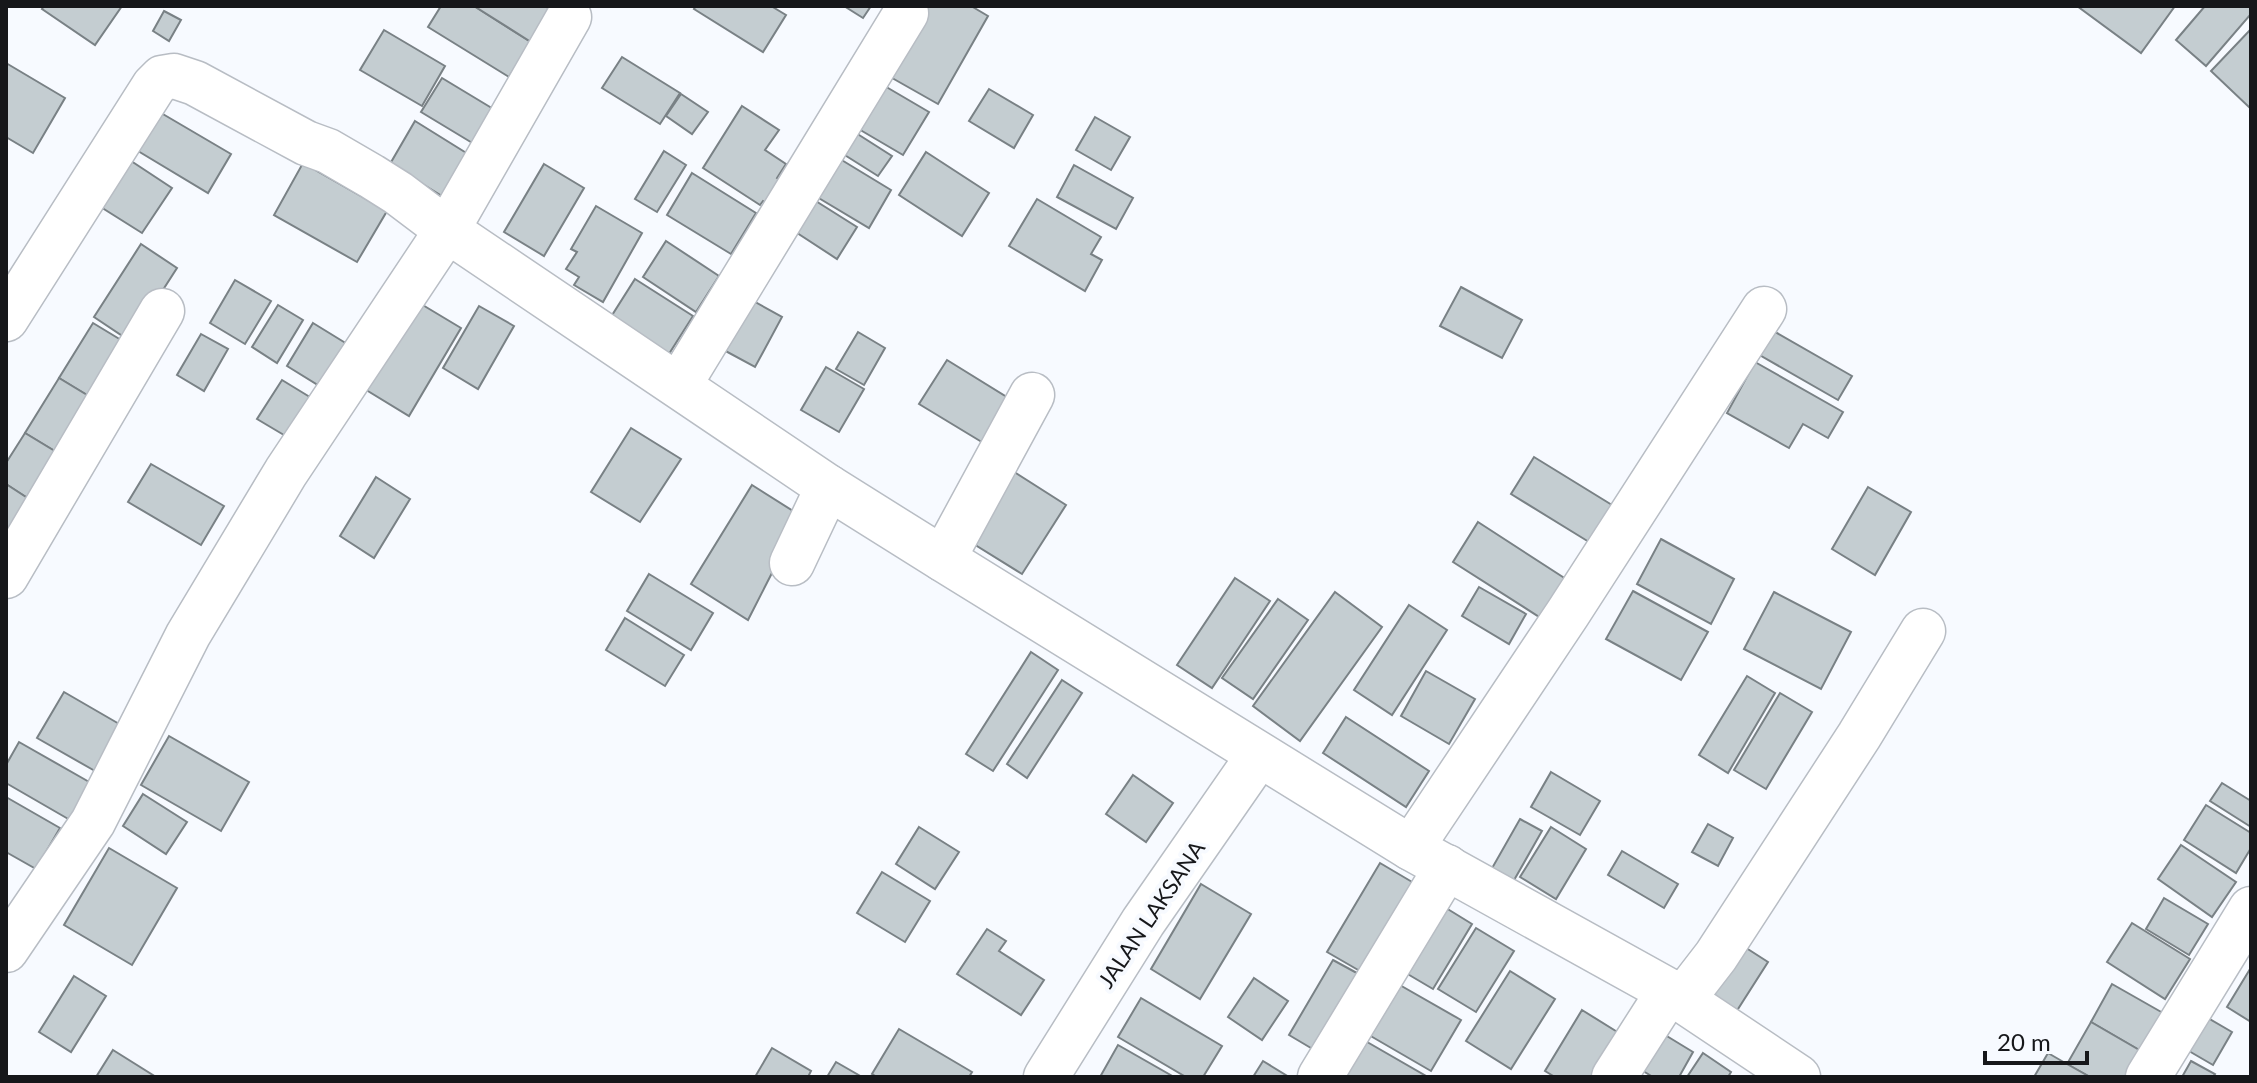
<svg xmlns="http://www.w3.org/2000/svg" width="2257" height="1083" font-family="Lato,sans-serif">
<rect width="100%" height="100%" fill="#f7faff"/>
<g fill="#c4cdd1" stroke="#798185" stroke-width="2">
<polygon points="44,6 122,6 95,45 42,9"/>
<polygon points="441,6 474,6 531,42 509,77 428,27"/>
<polygon points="474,6 545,6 551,10 531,42"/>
<polygon points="696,6 771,6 786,15 763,52 694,9"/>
<polygon points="844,6 871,6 863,18"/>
<polygon points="924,6 971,6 988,16 938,104 885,74"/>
<polygon points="2077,6 2175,6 2141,53"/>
<polygon points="2205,6 2251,6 2251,14 2206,66 2176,40"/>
<polygon points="164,11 181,20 169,41 153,31"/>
<polygon points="2251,29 2251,109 2211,71"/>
<polygon points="384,30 445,66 422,106 360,70"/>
<polygon points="622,57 680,93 660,124 602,88"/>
<polygon points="6,63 65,98 33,153 6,137"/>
<polygon points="442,78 495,110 474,144 421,112"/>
<polygon points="871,78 929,112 903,155 845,121"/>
<polygon points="989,89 1033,115 1014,148 969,121"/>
<polygon points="681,94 708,112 692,134 666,116"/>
<polygon points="742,106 779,130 765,150 786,164 777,178 782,182 768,204 763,201 760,205 703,168"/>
<polygon points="156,110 231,154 208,193 133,148"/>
<polygon points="1095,117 1130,137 1111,170 1076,150"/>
<polygon points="415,121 468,154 442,196 390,164"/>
<polygon points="845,126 892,156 878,176 832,147"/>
<polygon points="664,151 686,165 657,212 635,199"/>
<polygon points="926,152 989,193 962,236 899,195"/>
<polygon points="119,153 172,188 142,233 88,199"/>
<polygon points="840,159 891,190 869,228 817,197"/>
<polygon points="303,163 387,211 357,262 274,215"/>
<polygon points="544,164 584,188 544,256 504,232"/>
<polygon points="1074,165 1133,198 1116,229 1057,197"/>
<polygon points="692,173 756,213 731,254 667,215"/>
<polygon points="811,198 857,227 837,259 791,229"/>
<polygon points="1037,199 1101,237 1091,254 1102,260 1085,291 1009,246"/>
<polygon points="596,206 642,233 603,302 574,285 579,277 566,269 577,252 571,249"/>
<polygon points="666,241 719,276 696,312 643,277"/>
<polygon points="141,244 177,268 130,341 94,317"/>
<polygon points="635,279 693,316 667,357 609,320"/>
<polygon points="235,280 271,301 245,344 210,323"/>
<polygon points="1461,287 1522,320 1502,358 1440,326"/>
<polygon points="411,298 461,328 409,416 358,385"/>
<polygon points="748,298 782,317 755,367 720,348"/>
<polygon points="278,305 303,320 277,363 252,347"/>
<polygon points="479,306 514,326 478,389 443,368"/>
<polygon points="93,323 126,343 92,398 59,378"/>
<polygon points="313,323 352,347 326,390 287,366"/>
<polygon points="1770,329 1852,376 1838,400 1756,353"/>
<polygon points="858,332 885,348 864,385 836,369"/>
<polygon points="201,334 228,349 204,391 177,375"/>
<polygon points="947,360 1018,404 990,447 919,404"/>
<polygon points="1755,362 1843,412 1828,438 1803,424 1789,448 1727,413"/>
<polygon points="826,367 864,389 839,432 801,410"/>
<polygon points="59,378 92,398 58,453 25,433"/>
<polygon points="282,380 318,402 294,441 257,419"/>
<polygon points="631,428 681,459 640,522 591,492"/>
<polygon points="25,433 58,453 29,499 6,484 6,463"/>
<polygon points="1534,457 1612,505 1589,542 1511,494"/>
<polygon points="151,464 224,506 201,545 128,502"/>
<polygon points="1008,468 1066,505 1022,574 964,538"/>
<polygon points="376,477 410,499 374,558 340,536"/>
<polygon points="6,484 29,499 6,536"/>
<polygon points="752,485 801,516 748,620 691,584"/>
<polygon points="1868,487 1911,512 1875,575 1832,549"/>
<polygon points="1478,522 1569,581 1544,620 1453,562"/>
<polygon points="1661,539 1734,579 1711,624 1637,584"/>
<polygon points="649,574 713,613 691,650 627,611"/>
<polygon points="1235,578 1270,601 1212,688 1177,665"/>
<polygon points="1479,587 1526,614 1509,644 1462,616"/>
<polygon points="1633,591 1708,632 1681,680 1606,639"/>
<polygon points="1335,592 1382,627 1300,741 1253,706"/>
<polygon points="1774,592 1851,632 1821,689 1744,649"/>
<polygon points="1278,599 1308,620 1253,699 1222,678"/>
<polygon points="1409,605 1447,630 1392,715 1354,690"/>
<polygon points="625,618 684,655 665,686 606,650"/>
<polygon points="1031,652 1058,670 993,771 966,754"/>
<polygon points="1426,671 1475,699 1449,744 1401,716"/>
<polygon points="1747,676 1775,693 1728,773 1699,755"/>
<polygon points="1062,680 1082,693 1027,778 1007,764"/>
<polygon points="64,692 121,725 95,771 37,738"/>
<polygon points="1780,693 1812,712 1766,789 1734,770"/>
<polygon points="1346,717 1429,771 1406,807 1323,753"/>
<polygon points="169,736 249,782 221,831 141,785"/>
<polygon points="19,742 91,783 70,820 6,783 6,765"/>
<polygon points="1551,772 1600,801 1580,835 1531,807"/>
<polygon points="1133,775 1173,803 1146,842 1106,814"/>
<polygon points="2222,783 2251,801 2251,827 2210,801"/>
<polygon points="143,794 187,822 166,854 123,826"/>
<polygon points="6,797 60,828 36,869 6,852"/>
<polygon points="2206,805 2251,833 2251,848 2236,873 2184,840"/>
<polygon points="1520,819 1542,831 1509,889 1487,877"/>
<polygon points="1708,824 1733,838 1718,866 1692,852"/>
<polygon points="919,827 959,852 935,889 896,864"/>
<polygon points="1551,827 1586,849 1556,899 1520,877"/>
<polygon points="2181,845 2236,882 2212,917 2158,879"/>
<polygon points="109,848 177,888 132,965 64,925"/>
<polygon points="1622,851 1678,884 1664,908 1608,875"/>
<polygon points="1380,863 1424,889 1372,978 1327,952"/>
<polygon points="882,872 930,901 905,942 857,913"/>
<polygon points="1201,884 1251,914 1200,999 1151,969"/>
<polygon points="2164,898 2208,924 2189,955 2146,929"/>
<polygon points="1433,900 1472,924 1433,989 1394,966"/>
<polygon points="2132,923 2190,959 2165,999 2107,962"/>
<polygon points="1476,928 1514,951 1476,1012 1438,989"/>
<polygon points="987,929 1006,941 999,951 1044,980 1021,1015 957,974"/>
<polygon points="1740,944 1768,962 1731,1020 1703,1001"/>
<polygon points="1333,960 1366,978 1321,1054 1289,1035"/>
<polygon points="2250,969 2251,970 2251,1022 2227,1007"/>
<polygon points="1510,971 1555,999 1511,1069 1466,1041"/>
<polygon points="74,976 106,996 71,1052 39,1032"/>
<polygon points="1254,978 1288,1001 1262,1040 1228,1017"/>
<polygon points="1391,980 1461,1020 1431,1071 1362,1031"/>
<polygon points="2112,984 2163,1013 2141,1051 2091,1022"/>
<polygon points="1141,998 1222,1046 1203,1077 1186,1077 1118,1037"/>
<polygon points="1582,1010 1619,1033 1592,1077 1555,1077 1545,1071"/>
<polygon points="2201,1014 2232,1032 2213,1065 2182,1047"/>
<polygon points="2091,1022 2141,1051 2126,1077 2090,1077 2067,1064"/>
<polygon points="1652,1027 1693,1052 1679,1077 1653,1077 1630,1063"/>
<polygon points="899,1029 972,1072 969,1077 877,1077 872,1074"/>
<polygon points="1355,1035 1426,1076 1425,1077 1331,1077"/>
<polygon points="1118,1045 1174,1077 1100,1077"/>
<polygon points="772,1048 811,1071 808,1077 755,1077"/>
<polygon points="113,1050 156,1077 96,1077"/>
<polygon points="1703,1053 1731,1072 1728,1077 1687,1077"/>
<polygon points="2048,1053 2067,1064 2090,1077 2034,1077"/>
<polygon points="1263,1061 1289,1077 1253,1077"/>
<polygon points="2191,1061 2215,1074 2213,1077 2182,1077"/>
<polygon points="836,1062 862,1077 827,1077"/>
</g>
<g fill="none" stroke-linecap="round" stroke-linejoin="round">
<g stroke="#b8bdc4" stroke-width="47">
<g id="minor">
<polyline points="6,319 154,86 162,78 174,76 195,83 306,143 328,151 371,176 398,193 447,230 828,487 943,559 1411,848 1669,991 1798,1077"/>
<polyline points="679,385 906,13"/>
<polyline points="943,559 1032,395"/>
<polyline points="792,563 828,487"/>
<polyline points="6,576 162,311"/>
<polyline points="1411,848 1568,613 1764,309"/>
<polyline points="6,950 93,822 188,635 286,472 447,230 569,17"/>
<polyline points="1682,1000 1716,956 1859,736 1923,631"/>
<polyline points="1046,1077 1143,922 1259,755"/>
<polyline points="1320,1077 1447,867"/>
<polyline points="1614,1077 1669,991"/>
<polyline points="2148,1077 2251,909"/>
</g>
</g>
<use href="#minor" stroke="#fff" stroke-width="44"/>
</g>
<g text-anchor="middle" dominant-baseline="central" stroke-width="8" stroke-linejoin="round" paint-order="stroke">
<g font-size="22" fill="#16171a" stroke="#f7faff">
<text transform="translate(1151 914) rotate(-56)">JALAN LAKSANA</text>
</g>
</g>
<rect width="2257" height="1083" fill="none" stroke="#16171a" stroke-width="16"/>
<path d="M1985 1051v12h102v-12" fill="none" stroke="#16171a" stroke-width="4"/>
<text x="1997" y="1051" font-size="24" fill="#16171a" stroke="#f7faff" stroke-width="6" paint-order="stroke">20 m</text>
</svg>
